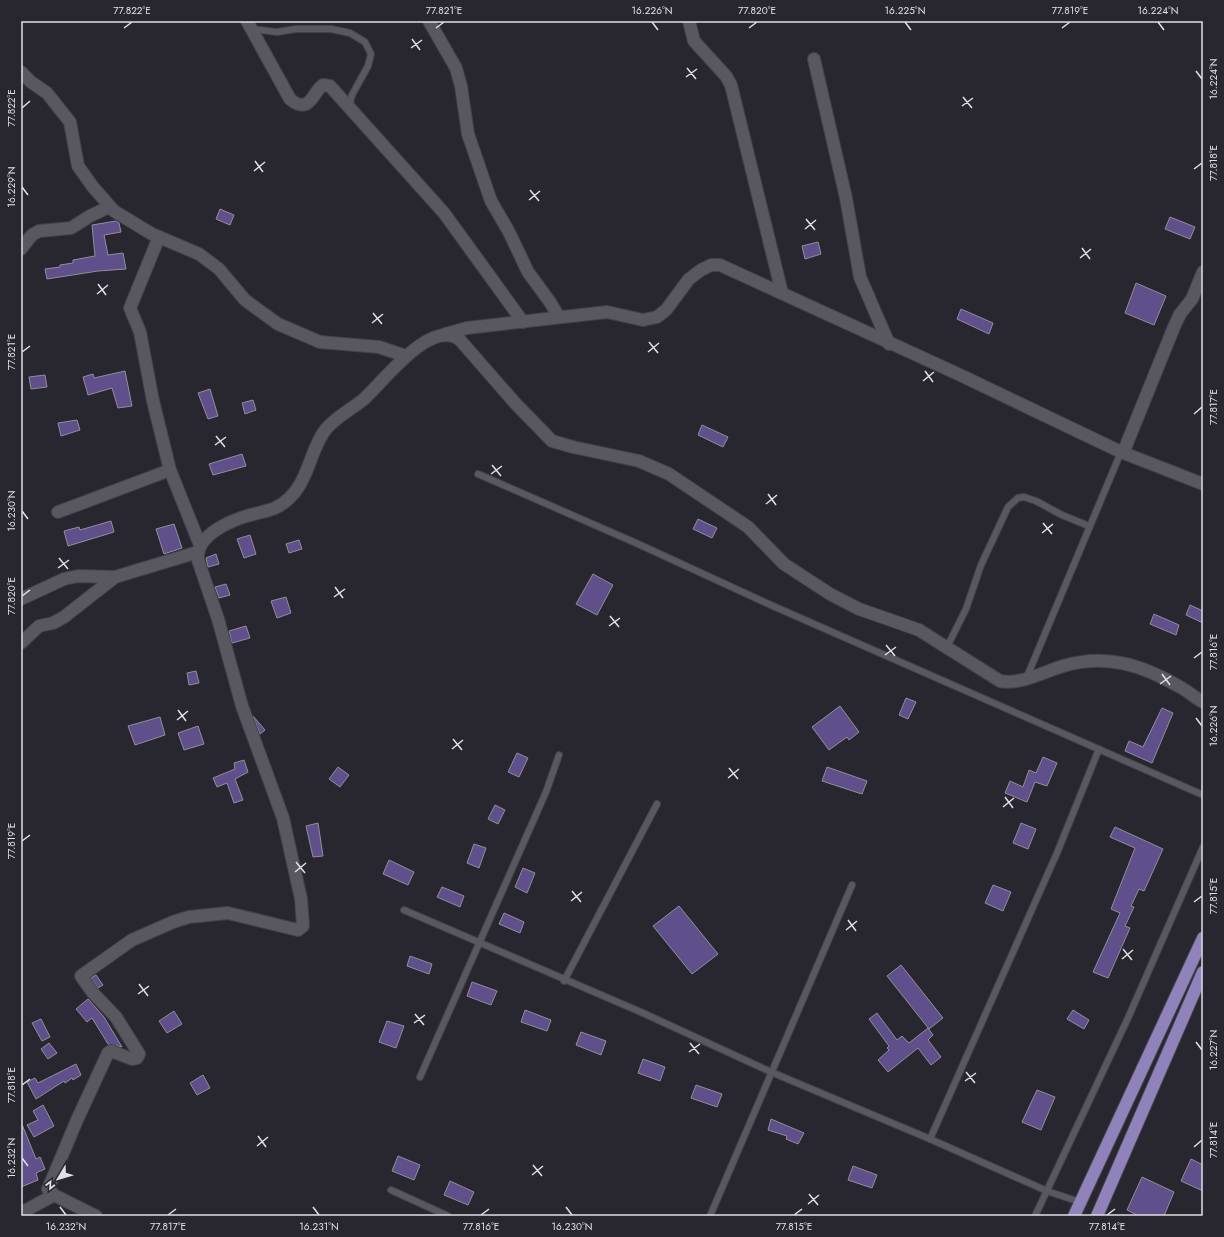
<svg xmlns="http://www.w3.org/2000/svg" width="1224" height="1237" font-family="Jost,sans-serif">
<rect width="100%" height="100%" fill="#28272f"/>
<g fill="#5f4f8b" stroke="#918f99">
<polygon points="220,209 234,215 230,225 216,219"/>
<polygon points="1170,217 1195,227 1190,239 1165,229"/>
<polygon points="116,221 119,223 121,232 104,235 108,255 123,253 126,269 98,271 47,279 45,269 60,267 60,265 73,263 73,260 95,256 92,225"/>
<polygon points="818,242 821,254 805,259 802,246"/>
<polygon points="1136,283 1166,296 1154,325 1125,313"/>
<polygon points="961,309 993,323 989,334 957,319"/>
<polygon points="125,371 132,406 118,408 112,388 88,395 83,377 93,374 94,378"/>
<polygon points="45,375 47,387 31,389 29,377"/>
<polygon points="210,389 218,416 208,419 198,393"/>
<polygon points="253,400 256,410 245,414 242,403"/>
<polygon points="77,420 80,430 61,436 58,423"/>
<polygon points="702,425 728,437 723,447 698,435"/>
<polygon points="242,454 246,466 213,475 209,464"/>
<polygon points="698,519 717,528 712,538 693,529"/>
<polygon points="111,521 114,532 68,546 64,531 79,527 80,530"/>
<polygon points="174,524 182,548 164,554 156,529"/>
<polygon points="250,535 256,554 244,558 237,539"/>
<polygon points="299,540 302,549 289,553 286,544"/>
<polygon points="216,554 219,564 208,567 206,558"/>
<polygon points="593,574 613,585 597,615 576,604"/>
<polygon points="226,584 230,595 219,598 215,587"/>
<polygon points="286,597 291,613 277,618 271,601"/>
<polygon points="1190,605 1203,611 1203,623 1186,615"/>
<polygon points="1154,614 1179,625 1176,635 1150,624"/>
<polygon points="246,626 250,638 232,643 229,631"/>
<polygon points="196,671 199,683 189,685 187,673"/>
<polygon points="906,698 916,702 908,719 899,715"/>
<polygon points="840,706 859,732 849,740 847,737 829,750 812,727"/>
<polygon points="1162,708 1173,713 1152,763 1125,751 1129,741 1143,747"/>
<polygon points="253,716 265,730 260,734"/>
<polygon points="160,717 165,735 135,745 128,726"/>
<polygon points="198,726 204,744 184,750 178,733"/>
<polygon points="517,753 528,758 519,777 508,772"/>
<polygon points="1043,757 1057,763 1047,786 1035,782 1027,802 1005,793 1010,781 1023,787 1029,770 1036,773"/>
<polygon points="244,760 248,772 235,779 243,800 234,803 227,783 217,787 213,778 235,769 234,763"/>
<polygon points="338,767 349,775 340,787 329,779"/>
<polygon points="827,767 867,781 862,794 822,781"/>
<polygon points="495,805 505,810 498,824 488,819"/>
<polygon points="318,823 323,856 313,857 306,826"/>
<polygon points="1021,823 1036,829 1028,849 1013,843"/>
<polygon points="1115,827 1163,849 1144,891 1139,889 1131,906 1134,907 1125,926 1130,928 1108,978 1093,972 1120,913 1111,909 1135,848 1110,837"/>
<polygon points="474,844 486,848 479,868 467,863"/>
<polygon points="389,860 414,872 408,885 383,874"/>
<polygon points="523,868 535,873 527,893 515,887"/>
<polygon points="993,885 1011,892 1003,911 985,903"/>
<polygon points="442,887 464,896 460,907 437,897"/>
<polygon points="679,906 718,954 692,974 653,926"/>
<polygon points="504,913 524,922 520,933 499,924"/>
<polygon points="410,956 432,964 429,974 407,966"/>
<polygon points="901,965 943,1018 929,1029 887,976"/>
<polygon points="96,975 103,985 98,988 91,978"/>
<polygon points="472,982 497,991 491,1005 467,996"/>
<polygon points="88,999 104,1017 122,1047 108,1044 92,1018 87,1022 76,1009"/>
<polygon points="525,1010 551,1020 547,1031 521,1022"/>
<polygon points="1073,1010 1089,1020 1084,1029 1067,1019"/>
<polygon points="174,1011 182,1024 167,1033 159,1021"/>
<polygon points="877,1013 897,1040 902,1036 909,1043 928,1028 933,1035 928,1040 941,1057 931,1065 918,1048 888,1072 878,1060 889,1050 887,1048 889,1046 869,1019"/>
<polygon points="41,1019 50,1037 42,1041 32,1023"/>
<polygon points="387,1021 404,1026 396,1048 379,1042"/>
<polygon points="581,1032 606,1041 601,1055 576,1045"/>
<polygon points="49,1043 57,1053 48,1059 41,1049"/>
<polygon points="643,1059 665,1067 660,1081 638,1073"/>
<polygon points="76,1064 81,1075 73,1080 72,1078 65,1083 64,1081 36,1099 27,1082 35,1078 38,1083"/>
<polygon points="203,1075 210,1088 197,1095 190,1083"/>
<polygon points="696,1085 722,1094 717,1107 691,1098"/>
<polygon points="1037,1090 1055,1097 1041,1130 1022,1122"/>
<polygon points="43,1105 54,1126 34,1137 27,1125 38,1120 33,1111"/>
<polygon points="771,1119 804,1133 798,1144 786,1139 787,1136 768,1130"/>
<polygon points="21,1122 36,1159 40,1157 45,1169 36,1173 38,1180 21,1187"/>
<polygon points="398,1156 420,1165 414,1180 392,1171"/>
<polygon points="1191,1159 1203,1165 1203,1191 1181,1181"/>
<polygon points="853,1166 877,1175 872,1188 848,1180"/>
<polygon points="1142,1177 1174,1192 1164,1216 1139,1216 1127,1210"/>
<polygon points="450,1181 474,1192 468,1205 444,1195"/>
</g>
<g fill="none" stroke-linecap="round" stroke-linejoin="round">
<g stroke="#434249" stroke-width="8">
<g id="lane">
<polyline points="252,29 277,32 296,29 331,29 350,33 365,42 371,54 368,66 352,95 349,107"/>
<polyline points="478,474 636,543 773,606 1203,795"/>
<polyline points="947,647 966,609 981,565 1008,507 1018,498 1024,497 1036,501 1062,515 1089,526"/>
<polyline points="1026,679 1121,452"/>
<polyline points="404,910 643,1013 771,1072 930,1139 1047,1191 1080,1202"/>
<polyline points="564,981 657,804"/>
<polyline points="420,1077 546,792 559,755"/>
<polyline points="930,1139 1057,853 1099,749"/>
<polyline points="391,1190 448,1216"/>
<polyline points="710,1216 852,885"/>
<polyline points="1035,1216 1128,1018 1203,847"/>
</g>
</g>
<g stroke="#434249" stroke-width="14">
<g id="street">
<path d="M247,21l43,78c20,17 23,-8 33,-14l7,1 114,127 79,109"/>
<polyline points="429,21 456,68 461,86 468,134 491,201 509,232 528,272 550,302 559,317"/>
<polyline points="689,21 694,41 726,76 731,85 782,293"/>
<polyline points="814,59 846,198 860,277 889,344"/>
<polyline points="21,72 31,82 47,93 70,122 78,166 93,187 114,211 152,234 199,254 219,269 245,300 278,324 320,342 379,347 406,356"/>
<polyline points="159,237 130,308 140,332 153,401 170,470 200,545"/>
<polyline points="21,249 32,235 39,231 71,228 90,216 109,207"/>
<polyline points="445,334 467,328 607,312 643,320 657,317 666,310 689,279 701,270 711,265 720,265 958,374 1121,452 1203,484"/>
<polyline points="1123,453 1174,327 1180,314 1192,299 1203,272"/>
<polyline points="58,512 170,470"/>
<polyline points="21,599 64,579 78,576 115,577 198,552"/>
<polyline points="21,643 39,626 53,623 64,617 115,577"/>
<polyline points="21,1213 54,1195"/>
<path d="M96,1216l-42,-21 -6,-6 29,-69 31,-67 3,-2 21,8 5,-1 2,-4 -23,-37 -23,-24 -12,-17 51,-36 41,-18 16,-5 39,-4 70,17 5,-4 -2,-27 -18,-81 -41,-112 -24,-87 -20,-59c-3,-26 36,-41 56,-46 7,-2 14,-3 21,-6 9,-4 19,-13 24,-22 11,-17 14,-41 27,-57 10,-12 26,-20 38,-30 19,-17 67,-82 96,-59l55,63 37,38 21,6 66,14 30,13 79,53 36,37 46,30 29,15 60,21 81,51c21,4 43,-9 63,-15 43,-13 79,-1 117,21 8,4 15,11 23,15"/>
</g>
</g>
<g stroke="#434249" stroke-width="14">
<g id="primary">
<polyline points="1074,1216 1203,938"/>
<polyline points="1097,1216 1203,972"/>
</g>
</g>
<use href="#lane" stroke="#595760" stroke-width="6"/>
<use href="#street" stroke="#595760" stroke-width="12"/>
<use href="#primary" stroke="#9082bb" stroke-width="12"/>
</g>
<path fill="none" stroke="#e1e0e6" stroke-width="1.5" d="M652,22l6,8M905,22l6,8M1158,22l6,8M124,28l8,-6M436,28l8,-6M749,28l8,-6M1062,28l8,-6M412,39l8,11M411,48l11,-8M687,68l9,11M1196,71l6,8M686,77l11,-8M963,97l9,11M962,106l11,-8M22,108l8,-7M255,161l8,11M1194,169l8,-6M254,171l11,-9M22,187l6,8M530,190l9,11M529,200l11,-9M806,219l9,11M805,229l11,-9M1082,248l8,11M1080,258l11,-9M98,284l8,11M97,294l11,-9M373,313l9,11M372,323l11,-9M649,342l9,11M22,352l8,-6M648,352l11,-9M925,371l8,11M923,381l11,-9M1194,414l8,-7M216,436l9,11M215,445l11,-8M492,465l9,11M491,474l11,-8M768,494l8,11M766,504l11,-9M22,511l6,8M1043,523l9,11M1042,533l11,-9M59,558l9,11M58,568l11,-8M335,587l8,11M22,596l8,-6M334,597l11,-8M610,616l9,11M609,626l11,-8M886,645l9,11M885,655l11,-8M1194,658l8,-6M1162,674l8,11M1160,684l11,-8M178,710l8,11M1196,718l6,8M177,720l11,-9M453,739l9,11M452,749l11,-9M729,768l9,11M728,778l11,-9M1005,797l8,11M1003,807l11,-9M22,841l8,-6M296,862l9,11M295,872l11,-9M572,891l9,11M571,901l11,-9M1194,902l8,-6M848,920l8,11M846,930l11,-9M1123,949l9,11M1122,959l11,-9M139,984l9,12M138,994l11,-8M415,1014l9,11M414,1023l11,-8M1196,1042l6,8M690,1043l9,11M689,1052l11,-8M966,1072l9,11M965,1081l11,-8M22,1085l8,-6M258,1136l8,11M257,1146l11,-9M1194,1147l8,-7M22,1158l6,8M533,1165l9,11M532,1175l11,-9M809,1194l9,11M808,1204l11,-9M60,1207l6,8M313,1207l6,8M566,1207l6,8M168,1215l8,-6M481,1215l8,-6M794,1215l8,-6M1107,1215l8,-6"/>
<rect width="1224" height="1237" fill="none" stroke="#28272f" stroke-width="44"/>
<g transform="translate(58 1179) rotate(232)" stroke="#28272f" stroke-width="3" paint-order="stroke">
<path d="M0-3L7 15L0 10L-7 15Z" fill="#e1e0e6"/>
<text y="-6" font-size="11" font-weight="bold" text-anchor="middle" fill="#e1e0e6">N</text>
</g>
<rect x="22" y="22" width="1180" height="1193" fill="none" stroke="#e1e0e6" stroke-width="1.5"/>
<g font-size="10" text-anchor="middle" fill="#e1e0e6">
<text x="132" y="14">77.822°E</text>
<text x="444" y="14">77.821°E</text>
<text x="652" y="14">16.226°N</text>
<text x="757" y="14">77.820°E</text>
<text x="905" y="14">16.225°N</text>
<text x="1070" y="14">77.819°E</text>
<text x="1158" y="14">16.224°N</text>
<text transform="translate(1213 79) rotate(-90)" y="4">16.224°N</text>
<text transform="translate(11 108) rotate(-90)" y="4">77.822°E</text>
<text transform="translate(1213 163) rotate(-90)" y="4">77.818°E</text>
<text transform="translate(11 187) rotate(-90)" y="4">16.229°N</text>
<text transform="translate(11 352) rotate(-90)" y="4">77.821°E</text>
<text transform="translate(1213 407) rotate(-90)" y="4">77.817°E</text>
<text transform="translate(11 511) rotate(-90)" y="4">16.230°N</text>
<text transform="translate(11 596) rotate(-90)" y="4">77.820°E</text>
<text transform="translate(1213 652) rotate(-90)" y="4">77.816°E</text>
<text transform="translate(1213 726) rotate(-90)" y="4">16.226°N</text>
<text transform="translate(11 841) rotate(-90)" y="4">77.819°E</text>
<text transform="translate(1213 896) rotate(-90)" y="4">77.815°E</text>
<text transform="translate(1213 1050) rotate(-90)" y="4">16.227°N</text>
<text transform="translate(11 1085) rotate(-90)" y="4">77.818°E</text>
<text transform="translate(1213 1140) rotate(-90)" y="4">77.814°E</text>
<text transform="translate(11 1158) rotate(-90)" y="4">16.232°N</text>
<text x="66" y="1230">16.232°N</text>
<text x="168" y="1230">77.817°E</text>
<text x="319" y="1230">16.231°N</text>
<text x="481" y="1230">77.816°E</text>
<text x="572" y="1230">16.230°N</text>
<text x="794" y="1230">77.815°E</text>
<text x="1107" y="1230">77.814°E</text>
</g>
</svg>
